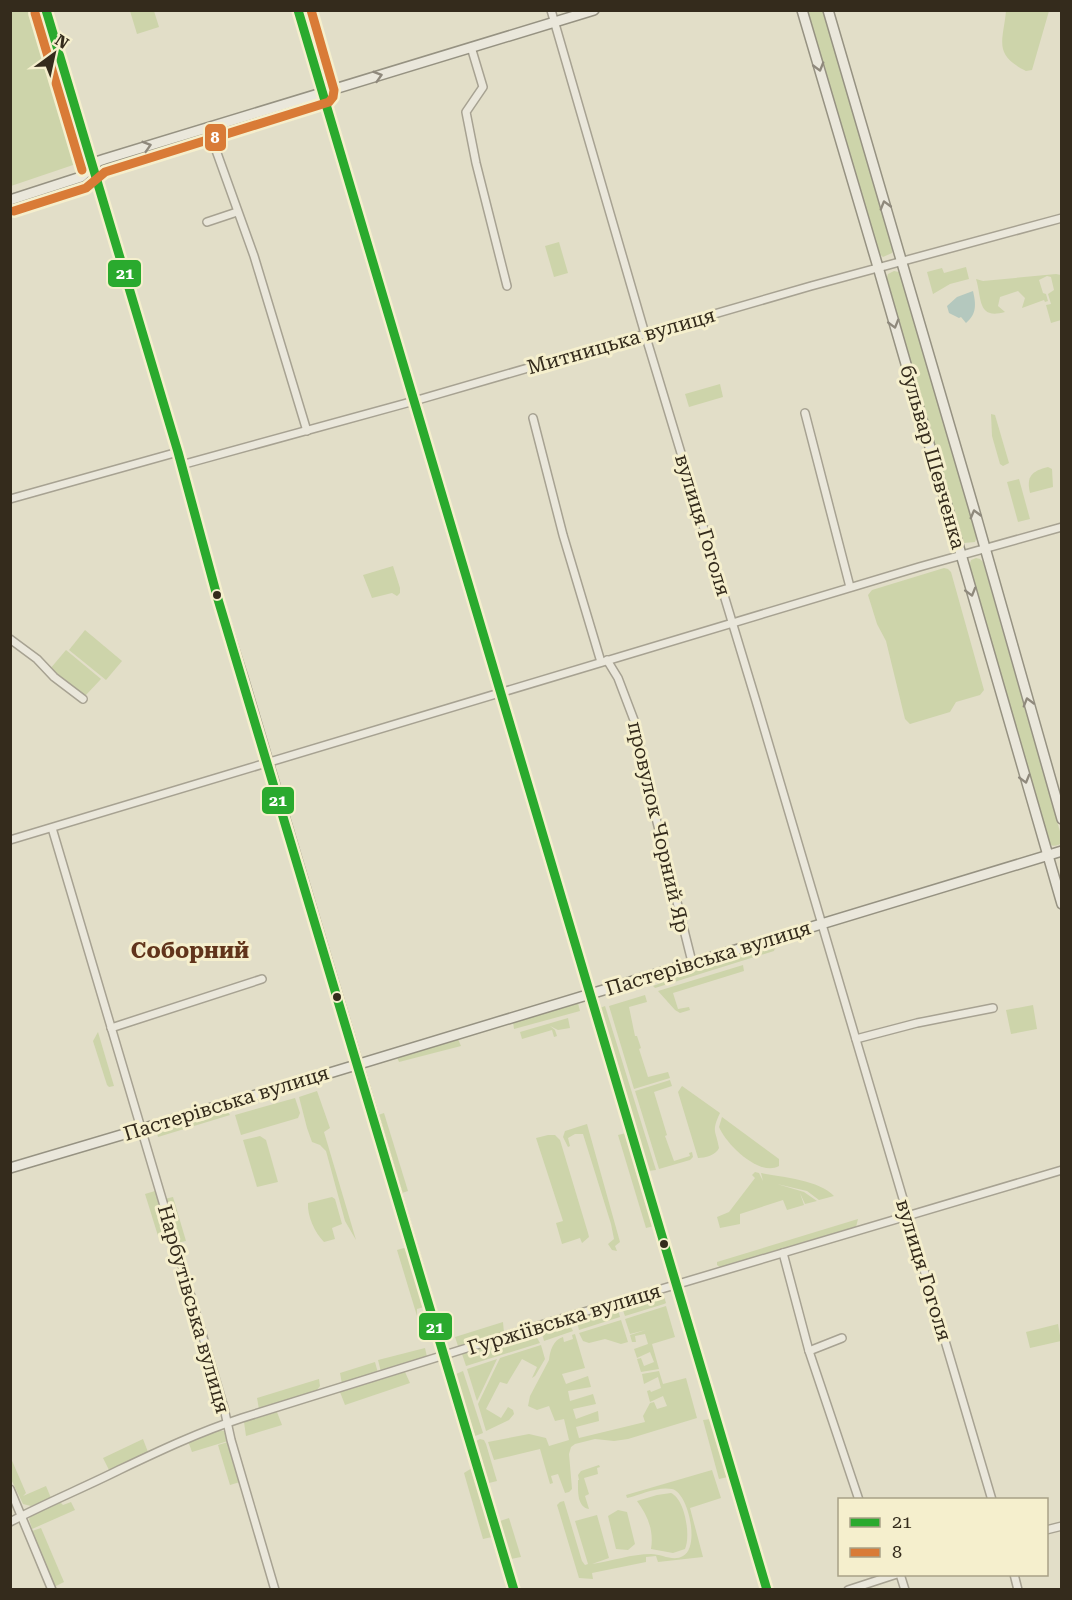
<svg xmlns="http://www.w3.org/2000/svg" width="1072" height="1600" font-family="'Roboto Serif',serif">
<rect width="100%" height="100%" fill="#e2dec8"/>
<g fill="#cdd4aa">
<polygon points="11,10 32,11 76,164 11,186"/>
<polygon points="130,11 154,11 159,27 137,34"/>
<polygon points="807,11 823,11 893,248 892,253 883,257 878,253"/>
<path d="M1006,11h43l-17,59 -6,1c-33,-17 -23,-29 -20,-60z"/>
<polygon points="559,242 568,273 554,277 545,246"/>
<polygon points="966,267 969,279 950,284 933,294 927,272 942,268 944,273"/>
<polygon points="894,271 899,272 901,275 977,536 975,542 964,543 961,540 886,280 888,274"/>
<path d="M1056,274l5,1v45l-10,3 -5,-18 5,-1 -3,-10 6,-4 -3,-13 -4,-1 -8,4 4,13 3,1 2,7 -3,1 -1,-2 -22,8 3,-10 -7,-7 -18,6 -2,9 7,6c-28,8 -23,-14 -29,-33l7,2z"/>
<polygon points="720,384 723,397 689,407 685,394"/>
<polygon points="991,414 995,415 1009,463 1003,466 1000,464 992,436"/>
<path d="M1048,467l4,2 1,18 -23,6c-4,-17 2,-22 18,-26z"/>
<polygon points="1019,479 1030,519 1018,522 1007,482"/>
<path d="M976,558l4,1 3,3 78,273v8c-3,3 -8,4 -12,1l-80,-278 2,-6z"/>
<polygon points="393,566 400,588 400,593 397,596 392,593 372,598 363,575"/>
<polygon points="944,568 948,569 951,572 984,690 980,695 956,702 950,712 910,724 905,719 886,641 877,624 868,595 872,590"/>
<polygon points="85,630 122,661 106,680 69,650"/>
<polygon points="66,650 101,679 85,696 50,669"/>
<polygon points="759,947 766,951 775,948 774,951 655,988 653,986 661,983 661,977"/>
<polygon points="743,965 744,971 673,993 678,1009 689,1007 690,1010 680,1013 675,1010 658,991"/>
<polygon points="645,995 647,1002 629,1007 635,1036 637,1036 641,1048 639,1049 648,1077 668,1072 670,1078 634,1089 609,1006"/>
<polygon points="578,1003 580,1011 514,1029 513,1022"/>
<polygon points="1033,1005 1037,1029 1011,1034 1006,1010"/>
<polygon points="605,1006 656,1170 648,1171 600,1008"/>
<polygon points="568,1018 570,1028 558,1030 550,1026 555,1030 557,1036 554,1037 552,1030 522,1039 520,1032"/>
<polygon points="98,1032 114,1086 109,1087 107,1085 93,1041"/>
<polygon points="458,1039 461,1046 399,1062 397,1057"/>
<polygon points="670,1080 672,1086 654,1092 667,1135 665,1136 674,1161 690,1156 689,1153 692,1152 693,1157 690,1160 659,1169 635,1091"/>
<path d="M682,1086l38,27c-9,19 -4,17 -1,35 -3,7 -14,10 -21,10l-20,-66z"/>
<polygon points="317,1091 330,1128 324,1132 356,1240 345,1221 326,1151 320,1145 312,1142 307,1128 299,1097"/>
<polygon points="295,1098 300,1113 298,1118 241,1135 235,1115"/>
<polygon points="223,1109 227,1111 230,1115 158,1137 156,1129"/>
<polygon points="384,1113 408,1191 402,1193 378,1115"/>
<path d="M722,1117l57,42v7c-20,11 -53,-22 -60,-39z"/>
<polygon points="587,1124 620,1242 615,1246 617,1251 612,1250 608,1244 614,1239 611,1224 583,1134 575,1134 568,1138 570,1146 568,1147 563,1137 565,1131"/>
<polygon points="626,1133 654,1226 646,1228 618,1135"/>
<polygon points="548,1135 555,1135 560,1140 588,1233 589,1237 582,1243 580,1238 562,1244 556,1223 563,1221 536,1138"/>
<polygon points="260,1136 266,1140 278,1182 257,1187 243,1140"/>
<path d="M755,1172l4,1 4,8 -2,-8c20,4 59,7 73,23l-15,4 -12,-9 -30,-7 27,8 13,9 -12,3 -5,-11 4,12 -17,5 -4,-10 -43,14v10l-20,4 -3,-11 12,-5 26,-34 -3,-3z"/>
<polygon points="155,1191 168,1234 159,1239 145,1194"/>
<polygon points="173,1197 186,1241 177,1243 164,1199"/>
<path d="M332,1197l3,2 7,25 -10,4 3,11 -11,3c-9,-9 -17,-26 -16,-39z"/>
<polygon points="858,1219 856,1227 720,1267 717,1265 717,1262"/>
<polygon points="404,1248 406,1249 424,1307 417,1309 417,1316 397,1250"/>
<polygon points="663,1293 666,1303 664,1304 625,1316 621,1305"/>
<polygon points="617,1306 620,1317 579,1330 577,1322 579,1317"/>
<polygon points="666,1306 675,1337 652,1344 659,1369 641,1372 637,1359 641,1358 644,1366 654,1362 650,1352 637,1358 634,1349 648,1344 645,1334 635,1336 636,1342 632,1342 630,1335 646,1330 630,1334 625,1319"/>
<polygon points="621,1320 628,1342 621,1344 605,1339 589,1343 583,1341 579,1333"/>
<polygon points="565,1321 569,1323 573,1331 544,1341 542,1333 544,1328"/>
<polygon points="503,1322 504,1333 458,1346 455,1337"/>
<polygon points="1058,1324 1061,1341 1030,1348 1026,1332"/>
<polygon points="529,1333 536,1336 540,1343 466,1366 462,1354 464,1353"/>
<path d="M575,1334l10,34 -23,6 4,10 22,-8 3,11 -23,4 2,10 23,-7 3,10 -23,5 3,10 22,-8 1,10 -23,6 3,11 66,-16 -2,-6 7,-13 4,-1 3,7 10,-3 -4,-10 -13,6 -3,-11 3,-1 1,2 10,-4 -3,-11 -14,7 -2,-10 17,-3 4,13 23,-6 11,40 -69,21 -14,2 -19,-2 -20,5 -4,3 -2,7 3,35 -3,3 -4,1 -7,-19 -7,2 2,7 -3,1 -10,-35 -46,11 -6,-18 41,-8 17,4 3,8 20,-6 -5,-21 -9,2 -6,-15 -12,4 -9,-4 2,-10 19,-36c1,-9 4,-20 14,-23l1,5 9,-3 -1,-4z"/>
<polygon points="541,1345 545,1359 535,1376 532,1378 537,1367 522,1359 507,1384 500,1382 486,1409 501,1418 508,1407 513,1410 514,1414 509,1420 486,1431 478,1404 500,1358"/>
<polygon points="425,1348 427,1357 381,1372 378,1360"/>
<polygon points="497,1359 477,1401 467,1369"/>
<polygon points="375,1362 378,1373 342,1384 340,1373"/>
<polygon points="463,1371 483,1433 475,1436 456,1374"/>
<polygon points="405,1372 410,1383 345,1405 340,1392"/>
<polygon points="319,1379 320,1386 317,1390 259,1409 257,1398"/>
<polygon points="277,1412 282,1425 246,1436 244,1422"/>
<polygon points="711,1419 728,1477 719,1479 703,1420"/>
<polygon points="218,1430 224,1431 228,1441 192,1452 188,1441"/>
<polygon points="143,1439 148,1452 109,1470 103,1458"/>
<polygon points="480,1439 484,1440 486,1444 497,1481 489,1483 476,1441"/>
<polygon points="228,1442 240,1482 230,1485 218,1445"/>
<polygon points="10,1456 26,1493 23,1496 46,1486 51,1498 31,1506 23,1504 11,1479"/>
<path d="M599,1465l1,2 -3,1 1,6 -14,4 5,16 -4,2 4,13c-12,-2 -11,-18 -11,-29h1l-1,-5 3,-4z"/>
<polygon points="472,1468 492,1537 483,1539 464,1473"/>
<path d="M712,1470l9,28 -31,10 13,49 -45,5 -2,-6 -10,1v5l-54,11 1,6 -14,-1 -22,-73 3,-3 4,-1 18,60 3,4 3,-1 -13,-43 22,-6 12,43 -17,6c20,-3 40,-10 59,-10 11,0 22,8 32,2 17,-8 6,-63 -11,-67 -14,-3 -32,6 -45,9l-1,-3z"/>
<path d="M671,1493c14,6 20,43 14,56l-12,4 -22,-4c3,-18 -3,-33 -14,-48l20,-6z"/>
<polygon points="56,1502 60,1502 63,1505 71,1502 75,1510 32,1529 29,1519 33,1513"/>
<polygon points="618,1510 627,1512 635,1544 628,1550 616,1549 608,1516"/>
<polygon points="509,1518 521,1557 511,1559 500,1521"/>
<polygon points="41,1528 64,1582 54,1587 32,1531"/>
</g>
<path fill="#b4c8be" d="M973,291c3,13 4,23 -7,32l-5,-6 -2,1 -10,-5 -2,-7 10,-9z"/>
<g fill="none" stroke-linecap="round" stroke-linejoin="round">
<g stroke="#a7a292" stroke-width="10">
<g id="street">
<polyline points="551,10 645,334 756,701 992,1500"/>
<polyline points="471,47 483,87 466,112 476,163 507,286"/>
<polyline points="208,128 254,256 307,431"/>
<polyline points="207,222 237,212"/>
<polyline points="805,413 850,587"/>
<polyline points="533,418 563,535 601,662"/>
<polyline points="181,465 414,401 811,286 1062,218"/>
<polyline points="10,499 178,452"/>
<polyline points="10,639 37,659 54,677 83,699"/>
<polyline points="607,660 618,678 637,728 642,762 692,962"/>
<polyline points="52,828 224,1408 231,1440 275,1590"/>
<polyline points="10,840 919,567 1062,527"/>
<polyline points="111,1028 262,979"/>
<polyline points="856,1039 917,1023 993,1008"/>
<polyline points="783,1253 809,1351 859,1500"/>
<polyline points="809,1351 842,1338"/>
<polyline points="10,1489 52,1590"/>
<path d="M10,1522c36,-19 73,-34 109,-52 40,-19 80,-38 123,-52l315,-98 505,-150"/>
<polyline points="1046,1530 1062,1526"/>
<polyline points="900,1574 905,1590"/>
<polyline points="1014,1574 1018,1590"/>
<polyline points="848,1590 897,1574"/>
</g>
</g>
<g stroke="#969282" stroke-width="12">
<g id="secondary">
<polyline points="46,10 178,452 217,596 243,678 514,1590"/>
<polyline points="298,10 767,1590"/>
<polyline points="802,10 878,267 1062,904"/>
<polyline points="828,10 974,509 1062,819"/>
<polyline points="10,200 81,177 99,161 105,159 594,10"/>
<polyline points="10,1168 300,1082 1062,851"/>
</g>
</g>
<use href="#street" stroke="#eae7db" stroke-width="7"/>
<use href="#secondary" stroke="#eae7db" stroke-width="9"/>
<g stroke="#f5efcd" stroke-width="14">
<g id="bus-1">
<polyline points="46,10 178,452 217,596 514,1590"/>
<polyline points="298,10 767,1590"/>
</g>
</g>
<g stroke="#f5efcd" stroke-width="14">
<g id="bus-2">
<polyline points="35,13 82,170"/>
<polyline points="14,211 86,188 105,172 329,102 333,97 334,90 311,10"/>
</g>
</g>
<use href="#bus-1" stroke="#2aaa2e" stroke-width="9"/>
<use href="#bus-2" stroke="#d97b37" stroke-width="9"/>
</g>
<defs><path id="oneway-chevron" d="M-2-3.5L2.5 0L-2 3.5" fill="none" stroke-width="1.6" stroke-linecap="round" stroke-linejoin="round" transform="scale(1.5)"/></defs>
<g stroke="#8f897c">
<use href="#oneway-chevron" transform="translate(819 67) rotate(74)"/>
<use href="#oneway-chevron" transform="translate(378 76) rotate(-17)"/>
<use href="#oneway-chevron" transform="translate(147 146) rotate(-17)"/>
<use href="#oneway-chevron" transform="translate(885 205) rotate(-106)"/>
<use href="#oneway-chevron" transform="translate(894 324) rotate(74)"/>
<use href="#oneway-chevron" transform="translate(975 514) rotate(-105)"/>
<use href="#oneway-chevron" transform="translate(971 592) rotate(74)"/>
<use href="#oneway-chevron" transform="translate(1028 702) rotate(-106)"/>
<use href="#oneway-chevron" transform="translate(1025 779) rotate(74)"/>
</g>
<g fill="#342b1c" stroke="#f5efcd" stroke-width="2">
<circle cx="217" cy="595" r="5"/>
<circle cx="337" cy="997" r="5"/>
<circle cx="664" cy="1244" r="5"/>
</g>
<g text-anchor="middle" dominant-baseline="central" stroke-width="6" stroke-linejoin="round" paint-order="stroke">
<g font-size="20" fill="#342b1c" stroke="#f5efcd">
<text transform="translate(621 341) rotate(-16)">Митницька вулиця</text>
<text transform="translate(933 457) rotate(74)">бульвар Шевченка</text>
<text transform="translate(703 525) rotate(73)">вулиця Гоголя</text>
<text transform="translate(659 827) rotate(77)">провулок Чорний Яр</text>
<text transform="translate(708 958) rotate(-17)">Пастерівська вулиця</text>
<text transform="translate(226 1103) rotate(-17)">Пастерівська вулиця</text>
<text transform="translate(924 1270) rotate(73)">вулиця Гоголя</text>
<text transform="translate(194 1309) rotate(74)">Нарбутівська вулиця</text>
<text transform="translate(564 1319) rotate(-17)">Гуржіївська вулиця</text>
</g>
<g font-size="22" font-weight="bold" fill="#61341b" stroke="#f5efcd">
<text x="190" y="950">Соборний</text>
</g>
</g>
<g stroke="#f5efcd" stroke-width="2">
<rect x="204" y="123" width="23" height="29" rx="6" fill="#d97b37"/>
<rect x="107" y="259" width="35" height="29" rx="6" fill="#2aaa2e"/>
<rect x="261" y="786" width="34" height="29" rx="6" fill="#2aaa2e"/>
<rect x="418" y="1312" width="35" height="29" rx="6" fill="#2aaa2e"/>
</g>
<g font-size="16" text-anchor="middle" font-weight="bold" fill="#fff">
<text x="215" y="143">8</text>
<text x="125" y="279">21</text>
<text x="278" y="806">21</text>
<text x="435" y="1333">21</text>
</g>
<rect width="1072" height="1600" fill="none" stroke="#342b1c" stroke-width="24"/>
<rect x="838" y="1498" width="210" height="78" fill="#f5efcd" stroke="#a8a186" stroke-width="1.5"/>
<rect x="850" y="1518" width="30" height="9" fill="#2aaa2e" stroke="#a8a186" stroke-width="1.5"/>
<text x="892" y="1528" font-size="18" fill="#342b1c">21</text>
<rect x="850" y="1548" width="30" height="9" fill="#d97b37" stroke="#a8a186" stroke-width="1.5"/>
<text x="892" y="1558" font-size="18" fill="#342b1c">8</text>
<g transform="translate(54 54) rotate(33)" stroke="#f5efcd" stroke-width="4.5" paint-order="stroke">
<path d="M0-4.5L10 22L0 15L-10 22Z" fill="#342b1c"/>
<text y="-9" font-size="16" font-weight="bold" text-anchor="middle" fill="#342b1c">N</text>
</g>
</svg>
